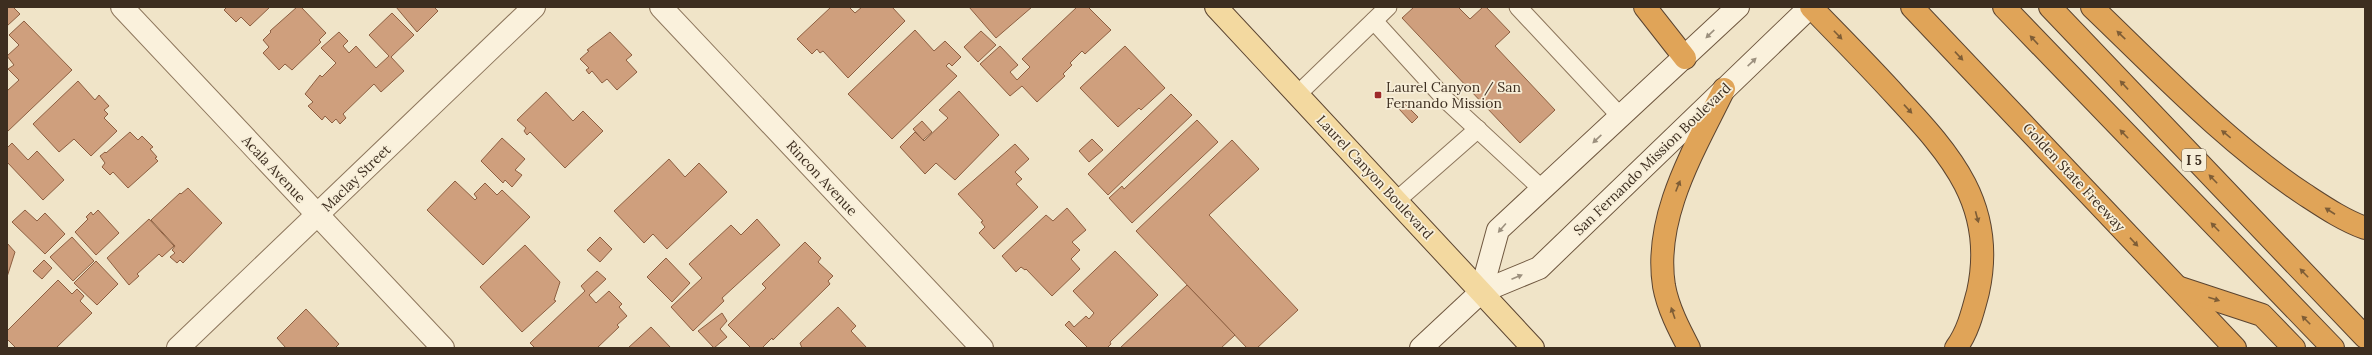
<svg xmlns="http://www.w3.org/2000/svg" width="2372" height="355" font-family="Lora,serif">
<rect width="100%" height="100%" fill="#f0e4c8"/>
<g fill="#cf9f7d" stroke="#8d5f41">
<polygon points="7,7 13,7 20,14 7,26"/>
<polygon points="227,7 270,7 250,26 241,17 236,22 224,10"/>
<polygon points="297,7 301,7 326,33 319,40 321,42 292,70 285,64 279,70 263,53 269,47 263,40 271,32 270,31"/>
<polygon points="396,7 434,7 438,11 417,32"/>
<polygon points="831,7 849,7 855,13 862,7 892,7 905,21 848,78 823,51 820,53 817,49 812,54 797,39"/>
<polygon points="969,7 1032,7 996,38"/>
<polygon points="1077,7 1088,7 1111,30 1085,54 1082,51 1070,63 1072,65 1063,74 1065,76 1037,102 1022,86 1010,96 980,64 1000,46 1018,65 1010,72 1017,80 1030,67 1022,59"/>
<polygon points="1414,7 1458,7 1470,19 1483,7 1486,7 1510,32 1495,46 1555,110 1520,143 1402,18"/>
<polygon points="392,13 414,35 391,57 404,71 381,92 374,84 343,114 346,118 340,124 336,119 332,123 325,116 322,120 308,106 313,102 305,94 320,75 322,77 336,63 321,48 339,32 348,41 343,46 349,53 356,46 376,68 389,56 369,35"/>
<polygon points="24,21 72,70 7,132 7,91 19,80 8,69 14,65 7,56 19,45 9,35"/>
<polygon points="915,30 934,51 945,41 961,57 952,66 949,63 946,66 957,76 892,139 848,94"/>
<polygon points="981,31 996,45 978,62 964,47"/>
<polygon points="610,32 632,55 626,60 637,72 617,90 607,79 602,83 592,71 589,74 586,70 589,68 580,59 589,51 587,50"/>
<polygon points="1125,46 1165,88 1141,110 1139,108 1118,127 1080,88"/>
<polygon points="78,81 95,100 99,95 109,106 104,110 108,114 104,118 117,131 91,156 74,139 59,152 33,124"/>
<polygon points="959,91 999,135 955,180 936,163 925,174 900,147 915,132 924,141 948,118 939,110"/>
<polygon points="546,92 573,121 583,111 603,131 565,168 530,132 527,135 524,131 526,128 517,120"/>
<polygon points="1171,94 1192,115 1108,195 1088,174"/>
<polygon points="1405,104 1418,117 1412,123 1399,109"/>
<polygon points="1197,120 1218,142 1132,223 1109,198 1122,186 1124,189"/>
<polygon points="922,121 932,132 923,140 913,129"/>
<polygon points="130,132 138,140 142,136 153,147 150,149 157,157 155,158 158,161 128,188 113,172 110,175 102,167 105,163 100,156 105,152 106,153"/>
<polygon points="502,138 525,159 515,170 522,175 512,187 505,180 503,183 481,161"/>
<polygon points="1092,139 1103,150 1089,162 1079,151"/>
<polygon points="1232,140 1259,169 1209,215 1298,310 1257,348 1247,348 1136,231"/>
<polygon points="12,143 28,160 37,151 64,180 43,200 7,162 7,148"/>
<polygon points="1015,144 1029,159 1015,172 1022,179 1016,184 1038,207 994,249 979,233 985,227 981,222 983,221 958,194"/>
<polygon points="669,159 685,177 699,163 727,192 667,249 653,234 644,243 614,211"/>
<polygon points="455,181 475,200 477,198 474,194 485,183 497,195 502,190 530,217 483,265 427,210"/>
<polygon points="188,188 222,223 183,263 180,260 177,263 170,257 175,253 172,250 175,246 151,220 180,193 181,194"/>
<polygon points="1067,208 1086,230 1072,242 1080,250 1071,259 1080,269 1052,296 1026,269 1025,270 1021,267 1016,272 1002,256 1046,215 1053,221"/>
<polygon points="25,210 37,221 45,213 65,234 45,254 12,222"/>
<polygon points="98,210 119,233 96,255 75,232 88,219 86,217 91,212 93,215"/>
<polygon points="149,219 174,246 162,257 159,254 137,274 139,276 129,285 107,258"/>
<polygon points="757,219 780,245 722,298 724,301 693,331 671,307 702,278 689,264 731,225 741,235"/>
<polygon points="72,237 94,261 73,281 50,257"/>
<polygon points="600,237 612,249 600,262 587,250"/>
<polygon points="805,242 821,258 818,262 833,276 828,281 830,284 773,340 772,338 762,348 751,348 728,325 766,288 762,284"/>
<polygon points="7,243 15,252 7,277"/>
<polygon points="525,245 560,282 554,300 556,301 522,332 480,287"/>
<polygon points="1115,251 1158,295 1110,342 1111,344 1107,348 1088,348 1065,325 1069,321 1074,327 1086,316 1089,319 1094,313 1073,291"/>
<polygon points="666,258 690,283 672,302 647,277"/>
<polygon points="44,260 52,268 42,279 33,271"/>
<polygon points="96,261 118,284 97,305 74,283"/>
<polygon points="597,271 606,279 589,295 596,303 609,291 622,304 619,307 627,316 617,325 619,327 597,348 535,348 530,343 585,291 581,286"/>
<polygon points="58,280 72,294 77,289 84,296 80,301 92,313 56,348 16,348 7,339 7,331"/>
<polygon points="1187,285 1235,335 1221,348 1120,348"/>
<polygon points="838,307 856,326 851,331 867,348 802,348 800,343"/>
<polygon points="306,309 339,344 335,348 286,348 277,338"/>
<polygon points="722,313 727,321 720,329 727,337 714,348 698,331"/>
<polygon points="651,327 671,348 628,348"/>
</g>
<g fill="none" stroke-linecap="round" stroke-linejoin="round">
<g stroke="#8d765c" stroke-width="19">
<g id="service">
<polyline points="1518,7 1621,117"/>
<polyline points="1374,21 1446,100 1542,189"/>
<polyline points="1298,94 1388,7"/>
<polyline points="1396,201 1478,129"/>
</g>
</g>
<g stroke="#8d765c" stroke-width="24">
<g id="minor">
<polyline points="122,7 443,348"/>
<polyline points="661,7 982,348"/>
</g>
</g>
<g stroke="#8d765c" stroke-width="24">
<polyline id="tertiary" points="178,348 534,7"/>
</g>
<g stroke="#6f573f" stroke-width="24">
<g id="secondary">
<polyline points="1481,292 1498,230 1738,7"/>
<polyline points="1421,348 1481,292 1539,268 1810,7"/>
</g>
</g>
<g stroke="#5b4430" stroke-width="24">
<polyline id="primary" points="1216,7 1533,348"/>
</g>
<g stroke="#5b4430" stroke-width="24">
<g id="motorway">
<polyline points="1645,7 1685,58"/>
<path d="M1811,7c29,30 58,59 86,90 54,58 100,109 81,195 -5,19 -10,40 -22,56"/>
<polyline points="1912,7 2235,348"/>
<polyline points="2004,7 2333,348"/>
<polyline points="2050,7 2365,337"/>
<path d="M2092,7c68,65 134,135 212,187 20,13 39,26 61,34"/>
<polyline points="2180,288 2262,315 2294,348"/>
<path d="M1689,348c-10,-19 -21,-40 -25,-62 -11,-70 31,-137 60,-197"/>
</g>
</g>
<use href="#service" stroke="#faf1dc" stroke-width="17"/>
<use href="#minor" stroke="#faf1dc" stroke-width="22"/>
<use href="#tertiary" stroke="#faf1dc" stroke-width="22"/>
<use href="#secondary" stroke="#faf1dc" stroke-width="22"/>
<use href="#primary" stroke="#f3d9a0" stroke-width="22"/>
<use href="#motorway" stroke="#e0a458" stroke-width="22"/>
</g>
<defs><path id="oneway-solid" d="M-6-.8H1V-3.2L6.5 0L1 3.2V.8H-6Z"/></defs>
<g fill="#9c907e">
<use href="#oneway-solid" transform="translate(1710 34) rotate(136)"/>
<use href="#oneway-solid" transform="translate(1752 62) rotate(-43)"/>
<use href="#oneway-solid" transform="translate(1597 139) rotate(137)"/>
<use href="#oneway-solid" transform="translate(1502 228) rotate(131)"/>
<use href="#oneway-solid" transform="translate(1517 277) rotate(-23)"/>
</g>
<g fill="#7e5d36">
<use href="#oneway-solid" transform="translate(1838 35) rotate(46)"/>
<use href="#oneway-solid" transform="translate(2121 35) rotate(-136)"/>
<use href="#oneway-solid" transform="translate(2034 40) rotate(-133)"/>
<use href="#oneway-solid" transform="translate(1959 56) rotate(47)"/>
<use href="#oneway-solid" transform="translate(2124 85) rotate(-133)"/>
<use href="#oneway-solid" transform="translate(1908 109) rotate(47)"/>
<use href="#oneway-solid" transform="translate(2124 134) rotate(-134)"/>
<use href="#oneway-solid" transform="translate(2226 134) rotate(-141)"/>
<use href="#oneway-solid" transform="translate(2213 179) rotate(-134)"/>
<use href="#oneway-solid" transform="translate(1678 186) rotate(-68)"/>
<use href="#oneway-solid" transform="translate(2330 211) rotate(-147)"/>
<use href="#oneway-solid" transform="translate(1977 217) rotate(75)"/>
<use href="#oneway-solid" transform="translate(2215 227) rotate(-134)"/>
<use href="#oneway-solid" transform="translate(2134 242) rotate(47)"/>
<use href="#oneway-solid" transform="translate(2304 273) rotate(-134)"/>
<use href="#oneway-solid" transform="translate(2214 299) rotate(18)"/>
<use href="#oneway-solid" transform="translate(1673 313) rotate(-109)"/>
<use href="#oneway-solid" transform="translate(2306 320) rotate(-135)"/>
</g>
<rect fill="#9e2a2b" stroke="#f7eed8" stroke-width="1.5" x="1374" y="91" width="8" height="8" rx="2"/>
<g text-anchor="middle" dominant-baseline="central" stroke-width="3.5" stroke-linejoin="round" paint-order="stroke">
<rect fill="#f7eed8" stroke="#756857" stroke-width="1" x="2182" y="149" width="24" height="22" rx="3"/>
<g font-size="13" font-weight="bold" fill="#3d2e20">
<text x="2194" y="160">I 5</text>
</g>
<g font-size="14" fill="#3d2e20" stroke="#f7eed8" text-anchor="start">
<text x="1386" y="87">Laurel Canyon / San<tspan x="1386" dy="16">Fernando Mission</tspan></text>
</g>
<g font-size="14" fill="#3d2e20" stroke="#f7eed8">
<text transform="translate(1652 159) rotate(-44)">San Fernando Mission Boulevard</text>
<text transform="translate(274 169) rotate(47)">Acala Avenue</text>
<text transform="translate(1375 177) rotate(47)">Laurel Canyon Boulevard</text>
<text transform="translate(2074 177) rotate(47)">Golden State Freeway</text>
<text transform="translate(356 178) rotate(-44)">Maclay Street</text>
<text transform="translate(822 178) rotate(47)">Rincon Avenue</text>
</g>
</g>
<rect width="2372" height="355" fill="none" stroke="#3d2e20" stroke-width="16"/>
</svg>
